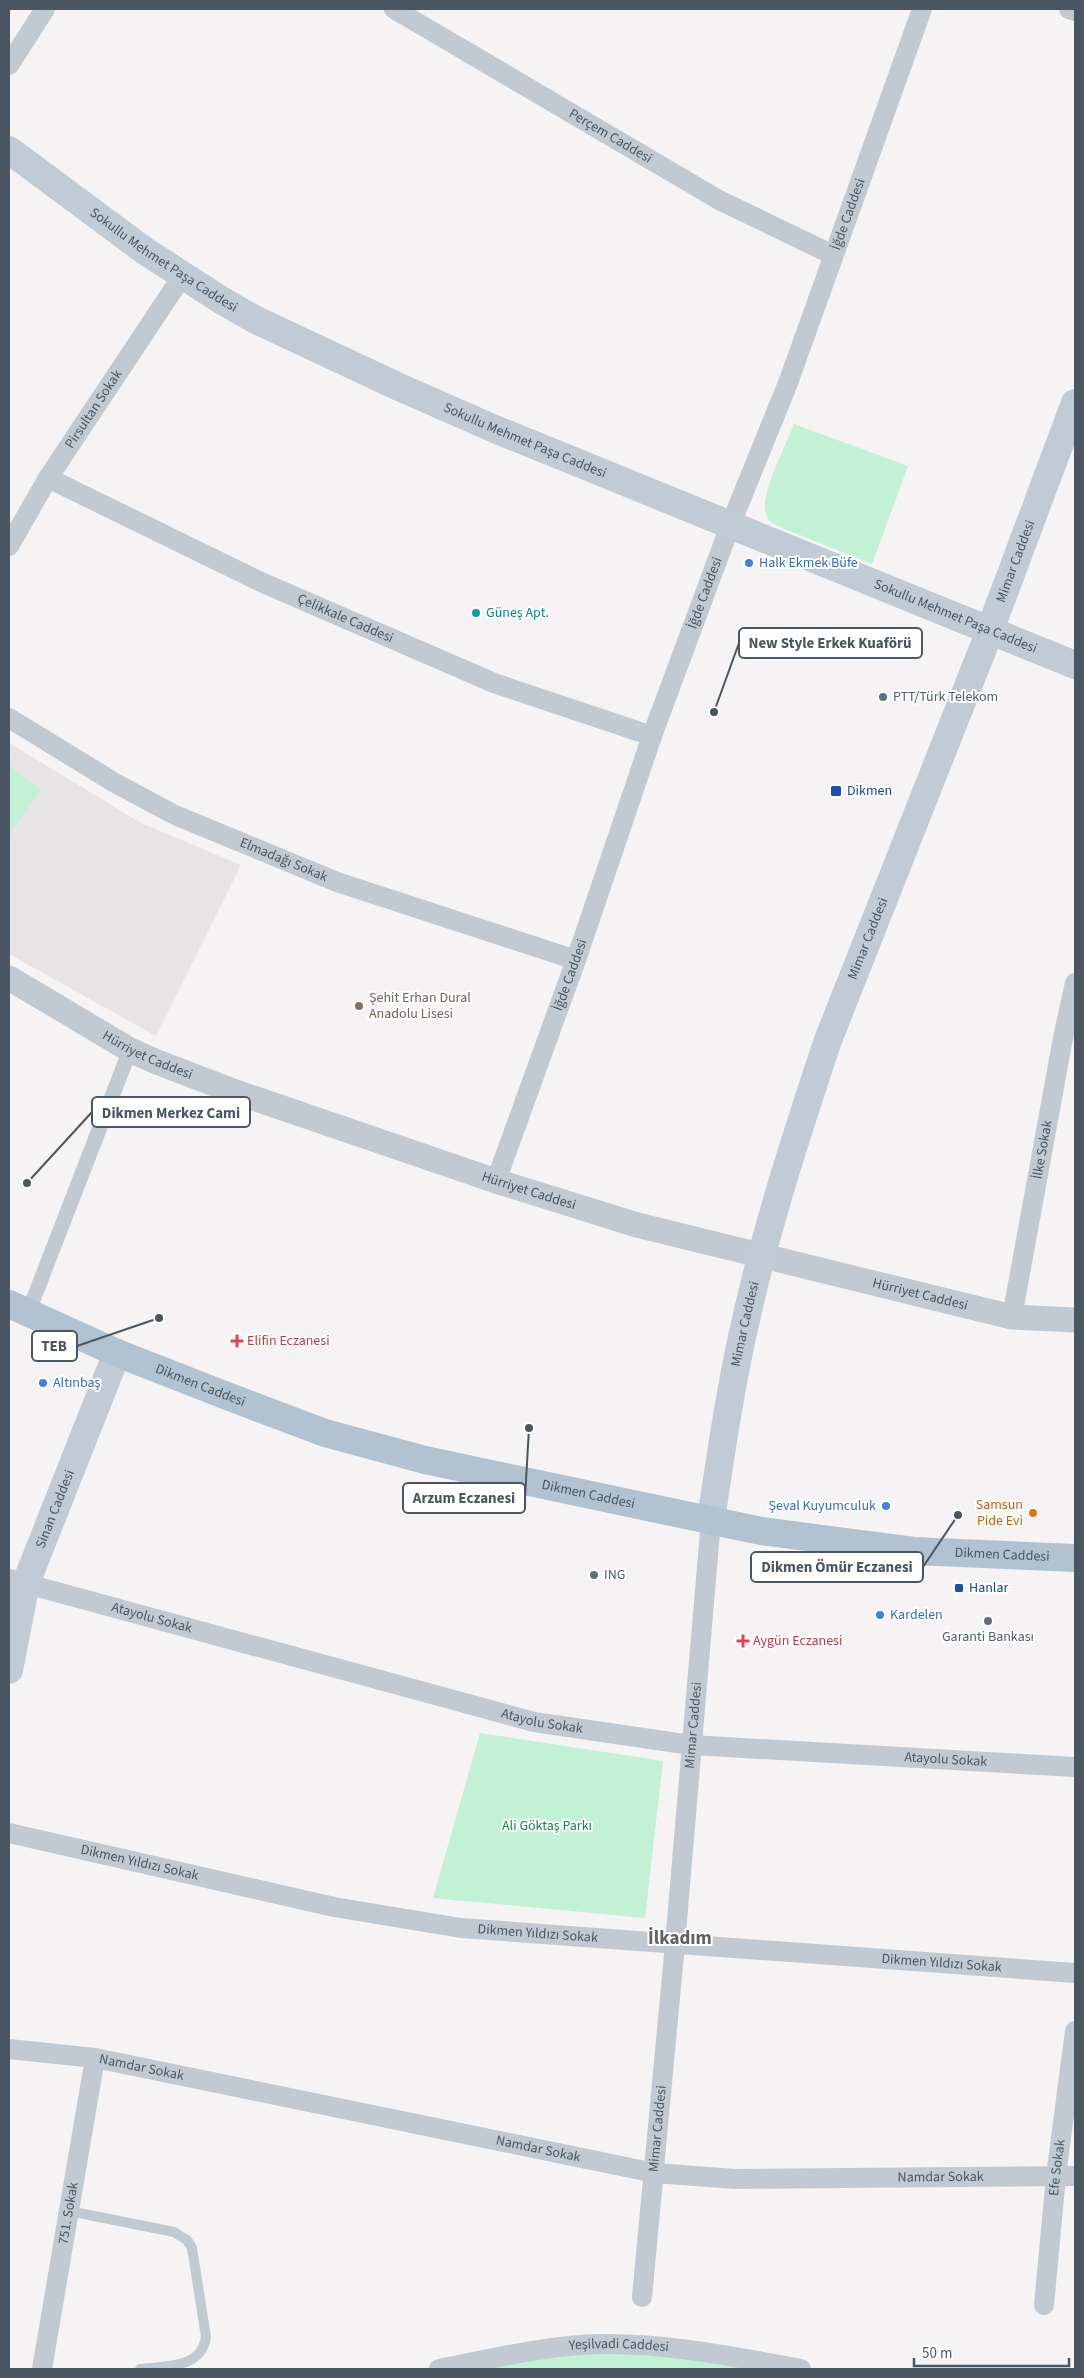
<svg xmlns="http://www.w3.org/2000/svg" width="1084" height="2378" font-family="'Source Sans 3',sans-serif">
<rect width="100%" height="100%" fill="#f5f3f3"/>
<polygon fill="#e6e4e5" points="9,743 141,823 241,865 156,1036 9,954"/>
<g fill="#c3f1d5">
<path d="M794,424l114,42 -36,98 -92,-37c-6,-3 -12,-6 -14,-13 -7,-19 21,-70 28,-90z"/>
<polygon points="9,766 41,790 9,834"/>
<polygon points="480,1733 663,1761 645,1918 433,1898"/>
<polygon points="600,2344 760,2369 439,2369"/>
</g>
<g fill="none" stroke-linecap="round" stroke-linejoin="round">
<path stroke="#c1cad2" stroke-width="10" d="M69,2211l105,21 13,8 5,8 14,89c-5,32 -40,29 -66,32"/>
<polyline stroke="#c1cad2" stroke-width="15" points="28,1313 130,1050"/>
<g stroke="#c1cad2" stroke-width="20">
<path id="s1" d="M394,9l325,191 114,55"/>
<polyline points="1069,9 1075,11"/>
<polyline points="9,65 45,9"/>
<path id="s2" d="M48,478l213,104 233,101 158,53"/>
<path id="s3" d="M9,546l39,-68 135,-203"/>
<path id="s4" d="M9,718l106,65 60,32 162,67 239,78"/>
<path id="s5" d="M496,1181l80,-221 76,-224 78,-210 58,-143 134,-374"/>
<path id="s6" d="M1012,1317l51,-279 12,-55"/>
<path id="s7" d="M9,1579l525,143 157,23 384,22"/>
<path id="s8" d="M9,1833l325,74 127,21 614,45"/>
<path id="s9" d="M9,2049l86,9 560,115 80,6 340,-3"/>
<path id="s10" d="M642,2297l33,-353 36,-424"/>
<path id="s11" d="M1044,2305l12,-129 19,-145"/>
<path id="s12" d="M42,2369l53,-311"/>
<path id="s13" d="M439,2369c53,-10 107,-24 162,-25 67,-1 134,13 200,25"/>
</g>
<path stroke="#c1cad2" stroke-width="25" id="s14" d="M9,978l121,72 27,12 73,28 266,91 141,44 375,92 63,3"/>
<g stroke="#c1cbd6" stroke-width="28">
<path id="s15" d="M9,150l136,101 76,49 35,20 143,67 98,43 578,235"/>
<path id="s16" d="M711,1520c10,-68 20,-137 36,-205 21,-93 51,-185 81,-275l156,-394 91,-243"/>
<path id="s17" d="M9,1670l17,-87 91,-230"/>
</g>
<path stroke="#b3c2d1" stroke-width="28" id="s18" d="M9,1304l108,49 110,43 98,37 100,27 336,71 153,20 161,7"/>
</g>
<g fill="#3f7fe0" stroke="#fff" stroke-width="2">
<circle cx="749" cy="563" r="5"/>
<circle cx="43" cy="1383" r="5"/>
<circle cx="886" cy="1506" r="5"/>
<circle cx="880" cy="1615" r="5"/>
</g>
<circle fill="#0f9aa8" stroke="#fff" stroke-width="2" cx="476" cy="613" r="5"/>
<g fill="#5c6f8a" stroke="#fff" stroke-width="2">
<circle cx="883" cy="697" r="5"/>
<circle cx="594" cy="1575" r="5"/>
<circle cx="988" cy="1621" r="5"/>
</g>
<g fill="#1a4fb4" stroke="#fff" stroke-width="2">
<rect x="830" y="785" width="12" height="12" rx="2.5"/>
<rect x="954" y="1583" width="10" height="10" rx="2.5"/>
</g>
<circle fill="#8d6e63" stroke="#fff" stroke-width="2" cx="359" cy="1006" r="5"/>
<g fill="#e0444e" stroke="#fff" stroke-width="2">
<path d="M234.5 1333.5h5v5h5v5h-5v5h-5v-5h-5v-5h5z"/>
<path d="M740.5 1633.5h5v5h5v5h-5v5h-5v-5h-5v-5h5z"/>
</g>
<circle fill="#e8710a" stroke="#fff" stroke-width="2" cx="1033" cy="1513" r="5"/>
<g text-anchor="middle" dominant-baseline="central" stroke-width="4" stroke-linejoin="round" paint-order="stroke">
<g font-size="14" fill="#4a5661" stroke="#fff">
<text stroke="none"><textPath href="#s1" startOffset="251">Perçem Caddesi</textPath></text>
<text stroke="none"><textPath href="#s5" startOffset="1029">İğde Caddesi</textPath></text>
<text stroke="none"><textPath href="#s15" startOffset="190">Sokullu Mehmet Paşa Caddesi</textPath></text>
<text stroke="none"><textPath href="#s3" startOffset="161">Pirsultan Sokak</textPath></text>
<text stroke="none"><textPath href="#s15" startOffset="595">Sokullu Mehmet Paşa Caddesi</textPath></text>
<text stroke="none"><textPath href="#s16" startOffset="1009">Mimar Caddesi</textPath></text>
<text stroke="none"><textPath href="#s5" startOffset="624">İğde Caddesi</textPath></text>
<text stroke="none"><textPath href="#s15" startOffset="1060">Sokullu Mehmet Paşa Caddesi</textPath></text>
<text stroke="none"><textPath href="#s2" startOffset="329">Çelikkale Caddesi</textPath></text>
<text stroke="none"><textPath href="#s4" startOffset="310">Elmadağı Sokak</textPath></text>
<text stroke="none"><textPath href="#s16" startOffset="604">Mimar Caddesi</textPath></text>
<text stroke="none"><textPath href="#s5" startOffset="219">İğde Caddesi</textPath></text>
<text stroke="none"><textPath href="#s14" startOffset="159">Hürriyet Caddesi</textPath></text>
<text stroke="none"><textPath href="#s6" startOffset="170">İlke Sokak</textPath></text>
<text stroke="none"><textPath href="#s14" startOffset="564">Hürriyet Caddesi</textPath></text>
<text stroke="none"><textPath href="#s14" startOffset="969">Hürriyet Caddesi</textPath></text>
<text stroke="none"><textPath href="#s16" startOffset="199">Mimar Caddesi</textPath></text>
<text stroke="none"><textPath href="#s18" startOffset="208">Dikmen Caddesi</textPath></text>
<text stroke="none"><textPath href="#s18" startOffset="612">Dikmen Caddesi</textPath></text>
<text stroke="none"><textPath href="#s17" startOffset="168">Sinan Caddesi</textPath></text>
<text stroke="none"><textPath href="#s18" startOffset="1031">Dikmen Caddesi</textPath></text>
<text stroke="none"><textPath href="#s7" startOffset="148">Atayolu Sokak</textPath></text>
<text stroke="none"><textPath href="#s7" startOffset="552">Atayolu Sokak</textPath></text>
<text stroke="none"><textPath href="#s10" startOffset="574">Mimar Caddesi</textPath></text>
<text stroke="none"><textPath href="#s7" startOffset="958">Atayolu Sokak</textPath></text>
<text stroke="none"><textPath href="#s8" startOffset="134">Dikmen Yıldızı Sokak</textPath></text>
<text stroke="none"><textPath href="#s8" startOffset="539">Dikmen Yıldızı Sokak</textPath></text>
<text stroke="none"><textPath href="#s8" startOffset="944">Dikmen Yıldızı Sokak</textPath></text>
<text stroke="none"><textPath href="#s9" startOffset="134">Namdar Sokak</textPath></text>
<text stroke="none"><textPath href="#s10" startOffset="169">Mimar Caddesi</textPath></text>
<text stroke="none"><textPath href="#s9" startOffset="539">Namdar Sokak</textPath></text>
<text stroke="none"><textPath href="#s11" startOffset="138">Efe Sokak</textPath></text>
<text stroke="none"><textPath href="#s9" startOffset="944">Namdar Sokak</textPath></text>
<text stroke="none"><textPath href="#s12" startOffset="158">751. Sokak</textPath></text>
<text stroke="none"><textPath href="#s13" startOffset="182">Yeşilvadi Caddesi</textPath></text>
</g>
<g font-size="14" fill="#366cbe" stroke="#fff" text-anchor="start">
<text x="759" y="563">Halk Ekmek Büfe</text>
<text x="53" y="1383">Altınbaş</text>
<text x="876" y="1506" text-anchor="end">Şeval Kuyumculuk</text>
<text x="890" y="1615">Kardelen</text>
</g>
<g font-size="14" fill="#0d838f" stroke="#fff" text-anchor="start">
<text x="486" y="613">Güneş Apt.</text>
</g>
<g font-size="14" fill="#4e5e75" stroke="#fff" text-anchor="start">
<text x="893" y="697">PTT/Türk Telekom</text>
<text x="604" y="1575">ING</text>
<text x="988" y="1637" text-anchor="middle">Garanti Bankası</text>
</g>
<g font-size="14" fill="#164399" stroke="#fff" text-anchor="start">
<text x="847" y="791">Dikmen</text>
<text x="969" y="1588">Hanlar</text>
</g>
<g font-size="14" fill="#785e54" stroke="#fff" text-anchor="start">
<text x="369" y="998">Şehit Erhan Dural<tspan x="369" dy="16">Anadolu Lisesi</tspan></text>
</g>
<g font-size="14" fill="#be3a42" stroke="#fff" text-anchor="start">
<text x="247" y="1341">Elifin Eczanesi</text>
<text x="753" y="1641">Aygün Eczanesi</text>
</g>
<g font-size="14" fill="#c56008" stroke="#fff" text-anchor="end">
<text x="1023" y="1505">Samsun<tspan x="1023" dy="16">Pide Evi</tspan></text>
</g>
<g font-size="14" fill="#17864f" stroke="#fff">
<text x="547" y="1826">Ali Göktaş Parkı</text>
</g>
<g font-size="19" font-weight="bold" fill="#5f6368" stroke="#fff">
<text x="680" y="1938">İlkadım</text>
</g>
</g>
<path fill="none" stroke="#4a5661" stroke-width="2" d="M714 712L739 643M27 1183L92 1112M159 1318L77 1346M529 1428L525 1498M958 1515L923 1567"/>
<g fill="#4a5661" stroke="#fff" stroke-width="2">
<circle cx="714" cy="712" r="5"/>
<circle cx="27" cy="1183" r="5"/>
<circle cx="159" cy="1318" r="5"/>
<circle cx="529" cy="1428" r="5"/>
<circle cx="958" cy="1515" r="5"/>
</g>
<g fill="#fff" stroke="#4a5661" stroke-width="2">
<rect x="739" y="628" width="183" height="30" rx="5"/>
<rect x="92" y="1097" width="158" height="30" rx="5"/>
<rect x="32" y="1331" width="45" height="30" rx="5"/>
<rect x="403" y="1483" width="122" height="30" rx="5"/>
<rect x="751" y="1552" width="172" height="30" rx="5"/>
</g>
<g font-size="15" text-anchor="middle" font-weight="bold" fill="#4a5661">
<text x="830" y="648">New Style Erkek Kuaförü</text>
<text x="171" y="1118">Dikmen Merkez Cami</text>
<text x="54" y="1351">TEB</text>
<text x="464" y="1503">Arzum Eczanesi</text>
<text x="837" y="1572">Dikmen Ömür Eczanesi</text>
</g>
<rect width="1084" height="2378" fill="none" stroke="#4a5661" stroke-width="20"/>
<path d="M914 2358v8h155v-8" fill="none" stroke="#4a5661" stroke-width="2.5"/>
<text x="922" y="2358" font-size="15" fill="#4a5661" stroke="#ffffff" stroke-width="4" paint-order="stroke">50 m</text>
</svg>
